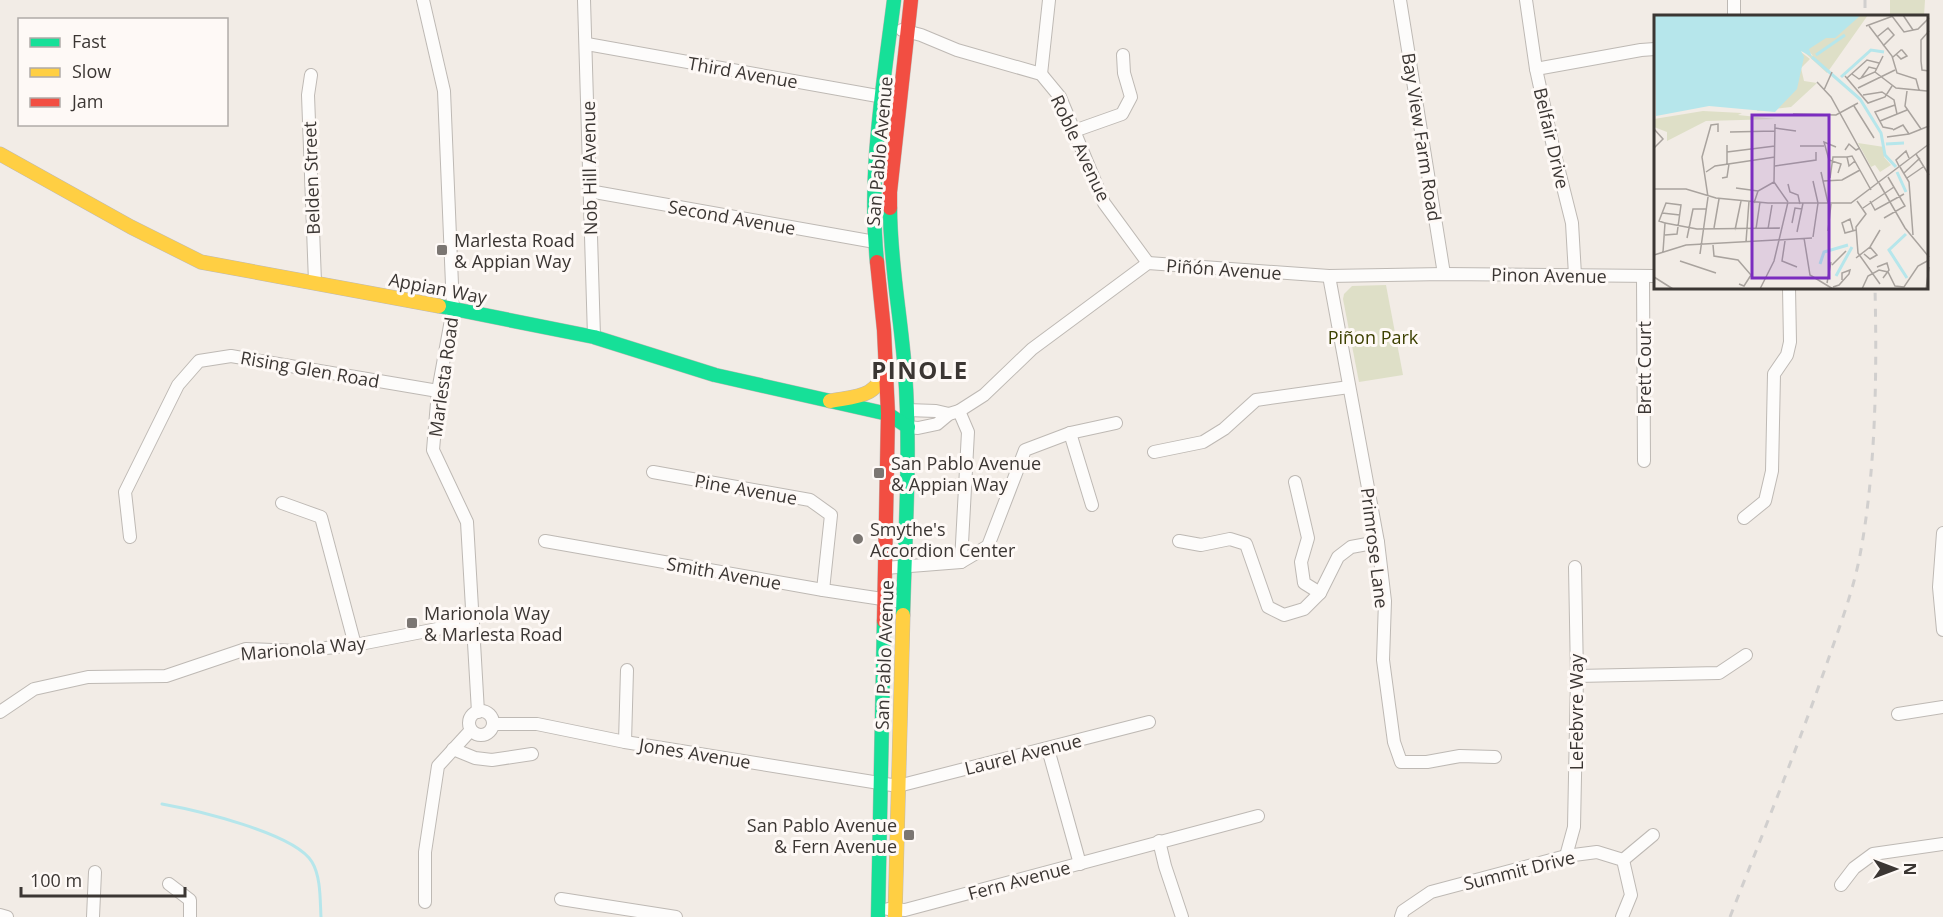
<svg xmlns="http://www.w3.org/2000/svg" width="1943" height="917" font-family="'Open Sans',sans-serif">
<rect width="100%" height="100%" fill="#f2ece6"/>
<g fill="#dedfc7">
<polygon points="1890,0 1925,0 1924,16 1890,16"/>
<polygon points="1386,285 1403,375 1359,382 1343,299 1344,294 1352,286"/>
</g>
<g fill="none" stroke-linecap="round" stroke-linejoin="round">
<path stroke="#b6e6eb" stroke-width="3" d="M162,804c33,6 133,29 150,58 9,15 8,38 9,55"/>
<g stroke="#beb9b4" stroke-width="14">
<g id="street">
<polyline points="423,0 444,91 453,309 438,391 433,450 467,522 478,712"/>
<polyline points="584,0 594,337"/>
<polyline points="1400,0 1444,274"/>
<polyline points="1526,0 1536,69 1554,151 1572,223 1575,275"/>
<polyline points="1734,0 1734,16"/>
<polyline points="902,30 921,35 957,50 1041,74 1060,97 1104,203 1148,263"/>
<polyline points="587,44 900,100"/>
<polyline points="1536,69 1641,50 1655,49"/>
<polyline points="1041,74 1049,0"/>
<polyline points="311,75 308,95 315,282"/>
<polyline points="1074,131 1122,114 1131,97 1124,73 1123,55"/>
<polyline points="589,191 875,242"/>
<polyline points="1329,276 1378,542 1385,601 1383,660 1394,742 1401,762 1427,762 1460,756 1495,757"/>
<polyline points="1643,276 1644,461"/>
<polyline points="907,410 936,411 949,414"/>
<polyline points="959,411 968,432 961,562"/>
<polyline points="908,427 918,428 937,424 949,414 959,411 984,395 1032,349 1148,263 1329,276 1444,274 1655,276"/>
<polyline points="1070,433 1092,505"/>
<polyline points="1154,452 1203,442 1224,429 1256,400 1349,387"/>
<polyline points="653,472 810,500 831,515 823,590"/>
<polyline points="1295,482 1308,538 1301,562 1304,583 1320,593"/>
<polyline points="282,503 321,517 355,645"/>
<polyline points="1744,518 1765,501 1772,471 1774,374 1787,355 1790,342 1789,288"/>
<polyline points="1943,533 1939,587 1943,630"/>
<polyline points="130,537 125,492 178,385 199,361 231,356 438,391"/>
<polyline points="545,541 823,590 902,602"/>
<polyline points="1179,541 1201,545 1230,539 1246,544 1268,607 1284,615 1304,609 1320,593 1338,557 1351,547 1378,542"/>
<polyline points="885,568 961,562 988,546 1025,450 1070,433 1116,423"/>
<polyline points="1577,676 1719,673 1746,655"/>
<circle cx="481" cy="723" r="12"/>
<polyline points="0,712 34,689 88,677 166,676 246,649 297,651 355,645 473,622"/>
<polyline points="1898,714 1943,707"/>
<polyline points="493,724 537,724 625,742 898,786 1149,722"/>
<polyline points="625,742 627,670"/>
<polyline points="453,749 475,758 492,760 532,754"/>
<polyline points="1048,749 1080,864"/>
<polyline points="1159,841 1165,866 1182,917"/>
<polyline points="1566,856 1574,827 1577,676 1575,567"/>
<polyline points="1623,860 1653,835"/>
<polyline points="169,884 190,900 190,917"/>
<polyline points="1841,885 1854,868 1873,854 1943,844"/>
<polyline points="561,899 676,917"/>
<polyline points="425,902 425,852 438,766 471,730"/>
<polyline points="888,909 905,910 1258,816"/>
<polyline points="0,915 7,917"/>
<polyline points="93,917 95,872"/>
<polyline points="1401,917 1403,911 1431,892 1566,856 1597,852 1623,860 1631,895 1622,917"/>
</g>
</g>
<g stroke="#beb9b4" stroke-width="15">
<g id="fast">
<path d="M890,208c0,55 11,109 15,164 6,81 0,162 -2,243"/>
<path d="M877,262c-9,-88 6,-175 17,-262"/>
<polyline points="439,306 594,337 715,375 888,414 908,427"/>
<polyline points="878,917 884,621"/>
</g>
</g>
<g stroke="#beb9b4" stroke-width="15">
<g id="slow">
<polyline points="0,154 131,227 201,262 439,306"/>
<path d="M830,401c27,-5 48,-3 55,-34"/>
<polyline points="895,917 903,615"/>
</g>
</g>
<g stroke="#beb9b4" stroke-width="15">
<g id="jam">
<polyline points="890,208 890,192 911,0"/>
<polyline points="877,262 884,330 888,414 884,621"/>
</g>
</g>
<use href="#street" stroke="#fdfcfb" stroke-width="12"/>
<use href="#fast" stroke="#16e098" stroke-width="14"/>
<use href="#slow" stroke="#ffcf43" stroke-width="14"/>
<use href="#jam" stroke="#f24e42" stroke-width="14"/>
<g stroke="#d1cfce" stroke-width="3" stroke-dasharray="8 8" stroke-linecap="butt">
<polyline points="1865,0 1865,16"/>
<path d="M1730,917c33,-84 67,-168 97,-254 12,-35 26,-71 33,-108 16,-84 17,-182 15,-267"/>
</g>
</g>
<g fill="#7b7672" stroke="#fef9f6" stroke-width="2">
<rect x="436" y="244" width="12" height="12" rx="3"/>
<rect x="873" y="467" width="12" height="12" rx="3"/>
<circle cx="858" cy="539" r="6"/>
<rect x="406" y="617" width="12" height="12" rx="3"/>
<rect x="903" y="829" width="12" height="12" rx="3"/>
</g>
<g text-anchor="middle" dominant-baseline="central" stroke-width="6" stroke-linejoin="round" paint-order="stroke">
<g font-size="18" fill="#3b3633" stroke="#fef9f6">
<text transform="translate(743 72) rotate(10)">Third Avenue</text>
<text transform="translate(1422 137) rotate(81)">Bay View Farm Road</text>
<text transform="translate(1552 138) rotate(77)">Belfair Drive</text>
<text transform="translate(1081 148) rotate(65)">Roble Avenue</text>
<text transform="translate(879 151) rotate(-85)">San Pablo Avenue</text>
<text transform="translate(589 168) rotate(-91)">Nob Hill Avenue</text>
<text transform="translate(311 178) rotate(-92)">Belden Street</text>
<text transform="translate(732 217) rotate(10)">Second Avenue</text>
<text transform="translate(1224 269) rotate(4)">Piñón Avenue</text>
<text transform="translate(1549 275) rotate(1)">Pinon Avenue</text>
<text transform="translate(438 288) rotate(11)">Appian Way</text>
<text transform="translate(1644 368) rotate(-90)">Brett Court</text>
<text transform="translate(310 369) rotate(10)">Rising Glen Road</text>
<text transform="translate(443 377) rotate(-82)">Marlesta Road</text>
<text transform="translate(746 489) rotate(10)">Pine Avenue</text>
<text transform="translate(1375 548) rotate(83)">Primrose Lane</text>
<text transform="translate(724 573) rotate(10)">Smith Avenue</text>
<text transform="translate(303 648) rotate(-5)">Marionola Way</text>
<text transform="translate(884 655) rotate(-88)">San Pablo Avenue</text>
<text transform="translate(1576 712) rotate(-90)">LeFebvre Way</text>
<text transform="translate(695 753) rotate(9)">Jones Avenue</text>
<text transform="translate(1023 754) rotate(-14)">Laurel Avenue</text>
<text transform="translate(1519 870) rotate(-14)">Summit Drive</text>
<text transform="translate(1019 880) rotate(-15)">Fern Avenue</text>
</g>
<g font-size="18" fill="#3b3633" stroke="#fef9f6" text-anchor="start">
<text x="454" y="240">Marlesta Road<tspan x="454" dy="21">&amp; Appian Way</tspan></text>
<text x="891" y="463">San Pablo Avenue<tspan x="891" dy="21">&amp; Appian Way</tspan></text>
<text x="870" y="529">Smythe's<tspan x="870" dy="21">Accordion Center</tspan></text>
<text x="424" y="613">Marionola Way<tspan x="424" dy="21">&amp; Marlesta Road</tspan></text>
<text x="897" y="825" text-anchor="end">San Pablo Avenue<tspan x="897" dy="21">&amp; Fern Avenue</tspan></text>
</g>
<g font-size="18" fill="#3c4000" stroke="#fef9f6">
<text x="1373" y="337">Piñon Park</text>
</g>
<g font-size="24" font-weight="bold" letter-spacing="1.5" fill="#3b3633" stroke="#fef9f6">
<text x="920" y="369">PINOLE</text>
</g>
</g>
<g transform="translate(1654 15)">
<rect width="274" height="274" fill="#f2ece6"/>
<path d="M173,0h41l-41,58 -23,-21 9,4 -5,-6zM134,27l22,17 -9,9 3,13 13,2 -26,24 -34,4zM49,96l39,2 -4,2 38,4 -70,2 -39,20v-9l-13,-5v-8zM204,128l26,4v10l7,8 -11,7 -5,-7 -4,2z" fill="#dedfc7"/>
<path d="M0,0h207l-26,23h-9l-17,11 3,8 -11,-6 3,6 -7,32 -22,23 -66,-6 -53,10z" fill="#b6e6eb"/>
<path fill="none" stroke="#b6e6eb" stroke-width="3" d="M162,40l29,-20M158,42l48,42 21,34 4,22 11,12M187,62l30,-27 13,2M232,129l18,-1M243,157l9,20M252,219l-17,16 18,28M166,249l4,-12 24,-7M182,261l16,-29"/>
<path fill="none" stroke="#a9a39e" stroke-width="1.5" d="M249,0l10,15M238,1l12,16 14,-3 11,-11M212,11l27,-10M215,11l23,30 5,17 19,6 3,11M275,16l-8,9v21l1,9 7,1M223,22l11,-9 6,7 -11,11M239,42l8,-7h1l5,6 -6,3 -5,-5M221,57l21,16 31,3M198,59l7,5 16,-7 8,-16M191,61l23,27 17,-6 7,-11M193,63l20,-18 12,3M207,63l8,-11 8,2M163,67l14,15 47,85M204,73l37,-18M170,75l8,-18M253,76l-2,15 16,23M209,80l19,-3 12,8 3,14M200,91l20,32M139,99l43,1 22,-12M226,106l27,-11M121,109l-1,58 14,20M121,113l21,3M0,114l9,10 -9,9M239,114l-10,-2 -8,-15 20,-7M239,115l10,-5 6,9M76,117l45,-1M233,122l22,-3 20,-8M146,131h24M182,132l-12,-5 5,18 12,4 -3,9M191,135l4,-6 7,6 4,-2M73,137l48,-6M262,139l13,21M193,142l5,-1 19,34M73,149v-19M121,151l41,-6v-8M245,151l-3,-6 10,-9 3,7M246,152l9,15 4,53M52,157l9,-6 60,-9M167,157l7,31M250,158l16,-15M68,163l5,-1 2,-13M176,163l3,-21h14l2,9 6,-5M253,163l16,-11M159,166l5,22 -5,34M169,166l19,-1 18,-10M225,168l26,45 24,29M134,169l2,8 8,3 2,9M82,173l22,3M0,174h32l30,9 52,5h83l78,-59M203,186l9,13 -10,13 2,26 22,31M216,186l5,9 29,-16M100,188l4,-12 16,-9M209,193l31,-21M8,198l18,2M230,203l21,-12 -17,-29M11,208l32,6 83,-1M138,208l3,-15 7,1M60,213l5,-29M102,214l4,-27M114,214l4,-24M81,215l6,-29M199,215l-3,-11 -8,4 3,10 11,-3M174,216l3,-27M143,217l6,-29M33,223l6,-29h13M150,223l6,37 23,14M131,226l-3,20 15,6M92,227l3,-41M59,230l1,11 24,4 13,15 -7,11 -5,-2M9,237l2,-29 -6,-2 7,-18 15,2 -4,29 -12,1M46,239l8,-57 -6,-40 9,-32 7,-1v8M210,239l6,5 7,-4 -7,-8M0,240l32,-10 126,-7M202,243l14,-11 10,-17M26,246l36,12M178,250l14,-14M223,252l10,-4 2,7 -6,8M0,262l19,12M173,268l4,-21M179,272l6,-2 10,-11 1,-4 -8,3v7M106,274l14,-28 14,-59M208,274l6,-13 11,-6 9,2 7,14 9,1 14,-21 11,-6M272,274l3,-22"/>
<path fill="#7b2cbf" fill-opacity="0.15" stroke="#7b2cbf" stroke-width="3" d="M98,100h77v163h-77z"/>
<rect width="274" height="274" fill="none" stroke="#3b3633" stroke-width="3"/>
</g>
<rect x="18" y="18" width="210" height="108" fill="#fef9f6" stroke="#b0aba8" stroke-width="1.5"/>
<rect x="30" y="38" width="30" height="9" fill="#16e098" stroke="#b0aba8" stroke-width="1.5"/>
<text x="72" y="48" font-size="18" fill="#3b3633">Fast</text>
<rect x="30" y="68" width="30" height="9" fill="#ffcf43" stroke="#b0aba8" stroke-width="1.5"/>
<text x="72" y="78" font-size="18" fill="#3b3633">Slow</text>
<rect x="30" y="98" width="30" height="9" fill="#f24e42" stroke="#b0aba8" stroke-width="1.5"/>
<text x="72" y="108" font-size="18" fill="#3b3633">Jam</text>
<g transform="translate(1895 869) rotate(90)" stroke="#fef9f6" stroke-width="4.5" paint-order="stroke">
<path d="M0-4.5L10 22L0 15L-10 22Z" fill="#3b3633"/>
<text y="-9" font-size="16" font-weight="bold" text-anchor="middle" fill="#3b3633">N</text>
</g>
<path d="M21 887v9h164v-9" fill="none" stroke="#3b3633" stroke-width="3"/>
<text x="30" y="887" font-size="18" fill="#3b3633" stroke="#fef9f6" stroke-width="4.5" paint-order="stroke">100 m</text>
</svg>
